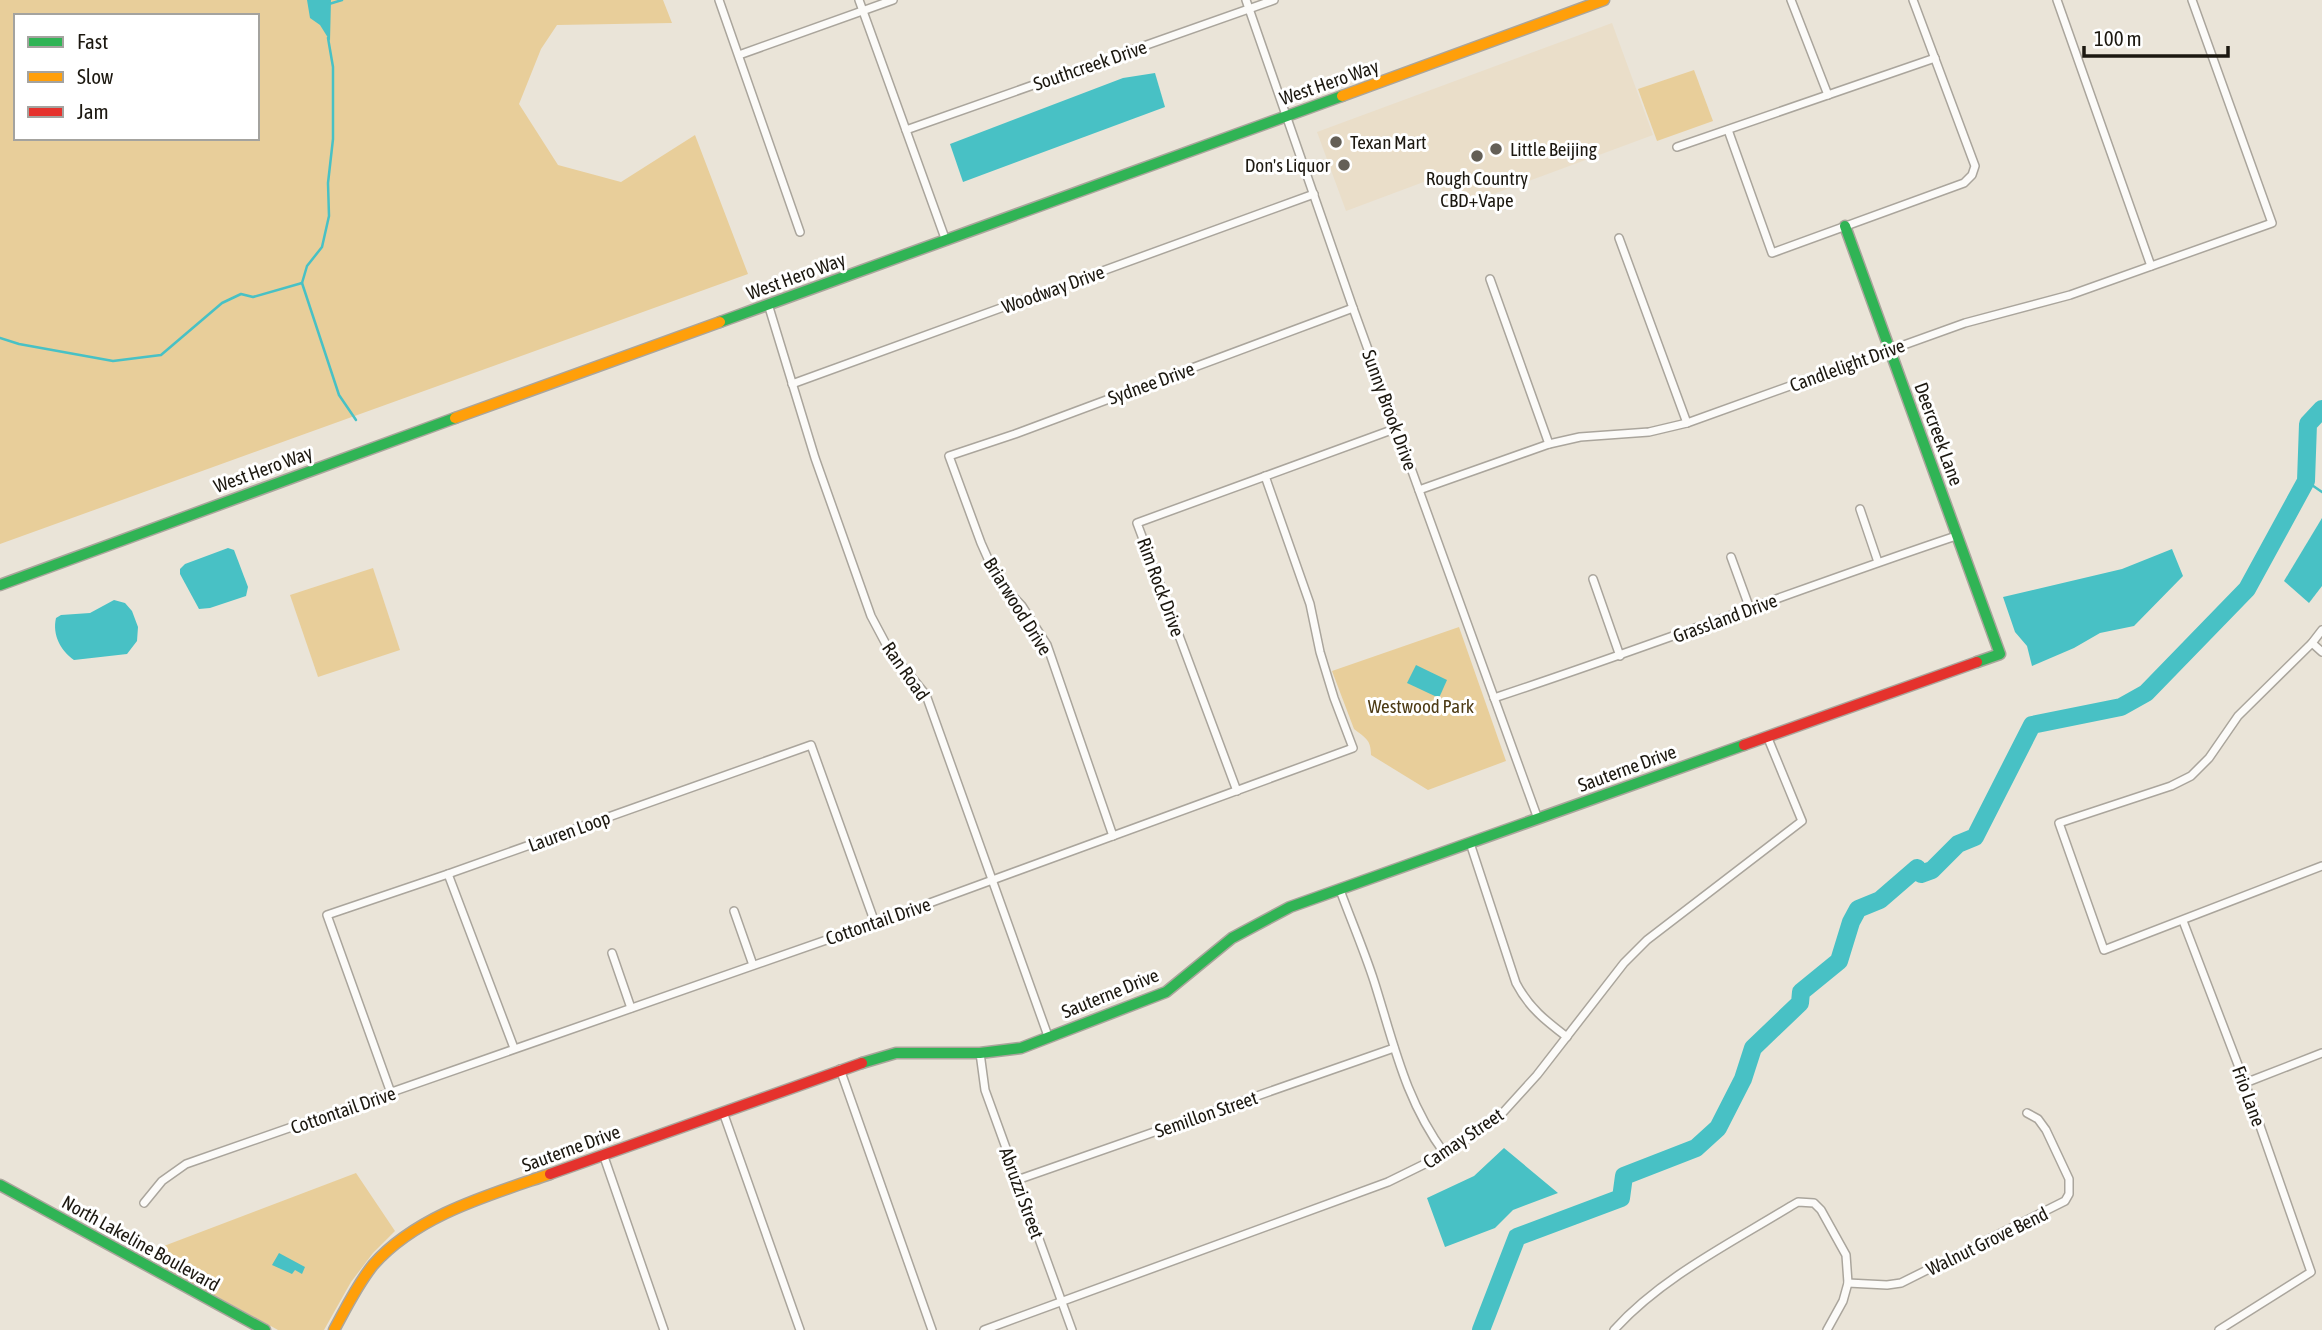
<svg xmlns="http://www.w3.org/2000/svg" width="2322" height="1330" font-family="'Asap Condensed',sans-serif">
<rect width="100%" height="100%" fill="#eae4d8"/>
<polygon fill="#eadec9" points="1612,23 1653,135 1450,210 1437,177 1346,211 1317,132"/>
<g fill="#e8ce9a" fill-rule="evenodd">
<path d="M0,0h663l9,23 -115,2 -16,24 -22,55 39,61 63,17 74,-47 53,139 -748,270zM16,16h241v122h-241z"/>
<polygon points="1694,70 1713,121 1657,141 1638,89"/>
<polygon points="373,568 400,650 318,677 290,595"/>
<path d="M1459,627l47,134 -78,29 -57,-35c0,-16 -6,-17 -17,-26l-22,-58z"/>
<polygon points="356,1173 395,1231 373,1253 351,1282 324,1330 278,1330 163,1267 156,1249"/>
</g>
<g fill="#48c1c5">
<polygon points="307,0 331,0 330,41 320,25 310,18"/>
<polygon points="1155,73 1165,107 963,182 950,144 1123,78"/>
<polygon points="2322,518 2322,586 2309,603 2284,581"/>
<polygon points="228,548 234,550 248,587 246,596 210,608 199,609 180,574 180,569 185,564"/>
<polygon points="2172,549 2183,576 2134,626 2100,633 2074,648 2032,666 2027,646 2015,632 2003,597 2122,569"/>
<path d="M114,600l11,3 7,8 6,16 -1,14 -10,13 -53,6c-13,-9 -22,-25 -18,-42l5,-3 29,-2z"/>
<polygon points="1416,665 1447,680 1439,698 1407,683"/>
<polygon points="1504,1148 1558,1193 1513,1210 1495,1228 1445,1247 1427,1198 1474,1176"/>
<polygon points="279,1253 305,1267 302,1274 295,1270 292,1274 272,1265"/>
</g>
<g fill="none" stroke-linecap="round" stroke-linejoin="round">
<g stroke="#48c1c5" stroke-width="2.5">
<polyline points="329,4 342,0"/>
<polyline points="302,283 339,395 356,420"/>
<polyline points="0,338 19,344 113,361 161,355 222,303 241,294 253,297 302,283 307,266 322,247 329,216 328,183 333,139 333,67 328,38"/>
<polyline points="2306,481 2322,492"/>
</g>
<polyline stroke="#48c1c5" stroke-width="18" points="1481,1330 1517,1237 1621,1198 1624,1176 1696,1148 1718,1128 1743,1079 1753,1048 1800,1003 1801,992 1839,961 1851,922 1858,909 1880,900 1917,868 1921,874 1932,870 1958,844 1975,837 2032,725 2121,707 2146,693 2247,589 2306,481 2308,424 2322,409"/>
<g stroke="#aaa59c" stroke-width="10">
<g id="street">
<polyline points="719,0 800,232"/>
<polyline points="859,0 946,241"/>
<polyline points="1246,0 1353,308 1538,819"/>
<polyline points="1791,0 1828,95"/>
<polyline points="2057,0 2151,266"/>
<polyline points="739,55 893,0"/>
<polyline points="906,130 1274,0"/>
<polyline points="1728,130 1772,253 1964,183 1972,175 1975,166 1913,0"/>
<polyline points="1677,147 1935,58"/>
<polyline points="1619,238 1687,423"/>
<polyline points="1490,279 1549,444"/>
<polyline points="768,304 815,458 871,616 888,648 926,695 1048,1036"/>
<polyline points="792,384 1314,194"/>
<polyline points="1419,490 1549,444 1580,437 1649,432 1687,423 1965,323 2070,295 2272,223 2192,0"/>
<polyline points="1860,509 1878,562"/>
<polyline points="1731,557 1750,609"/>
<polyline points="1593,579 1620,656"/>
<polyline points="2322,630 2312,643 2238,716 2209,758 2191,776 2171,786 2059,823 2104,950 2322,866"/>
<polyline points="2312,643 2322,652"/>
<path d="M1494,698c155,-51 307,-110 462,-162"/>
<polyline points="1237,791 1137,523 1397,428"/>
<polyline points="1113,836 1047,645 1022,606 997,579 981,543 949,456 1015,434 1353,308"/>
<path d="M1470,843l46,140c13,25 30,38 51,54"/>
<polyline points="448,874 514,1048"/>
<path d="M1340,890c11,30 24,60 34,91 20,63 31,119 71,173"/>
<polyline points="734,911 753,965"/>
<polyline points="2183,921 2245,1083 2311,1272 2219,1330"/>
<polyline points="612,953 631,1008"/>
<polyline points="980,1053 985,1090 1072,1330"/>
<polyline points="840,1069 932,1330"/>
<polyline points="2245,1083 2322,1053"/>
<polyline points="391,1093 327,915 448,874 811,745 875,923"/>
<polyline points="723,1112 800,1330"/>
<polyline points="603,1154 664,1330"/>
<polyline points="1017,1180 1394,1048"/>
<polyline points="144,1203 162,1181 186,1164 875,923 1353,748 1334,698 1320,652 1310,604 1265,476"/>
<polyline points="1848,1283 1887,1285 1901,1283 2065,1201 2069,1194 2069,1179 2046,1130 2038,1119 2027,1113"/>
<polyline points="984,1330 1388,1182 1445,1154 1498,1118 1537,1075 1624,963 1647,940 1802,821 1767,736"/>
<path d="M1614,1330c48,-53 117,-87 177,-124l7,-4 16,1 7,7 25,45 2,28 -5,18 -16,29"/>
</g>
</g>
<g stroke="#aaa59c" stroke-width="13">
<g id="fast">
<polyline points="1845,226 2000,654 1977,662"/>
<polyline points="720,322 1342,96"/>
<polyline points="0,585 455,418"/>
<polyline points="862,1063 896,1053 980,1053 1021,1048 1166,992 1232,938 1290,907 1744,745"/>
<polyline points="0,1185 265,1330"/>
</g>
</g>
<g stroke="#aaa59c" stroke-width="13">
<g id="slow">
<polyline points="1342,96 1604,0"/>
<polyline points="455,418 720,322"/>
<path d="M334,1330c12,-22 23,-45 39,-65 44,-50 116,-70 177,-91"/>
</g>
</g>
<g stroke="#aaa59c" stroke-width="13">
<g id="jam">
<polyline points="1744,745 1977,662"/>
<polyline points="550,1174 862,1063"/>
</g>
</g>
<use href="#street" stroke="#fcfbf9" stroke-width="7"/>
<use href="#fast" stroke="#30b455" stroke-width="10"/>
<use href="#slow" stroke="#ff9f0a" stroke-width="10"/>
<use href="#jam" stroke="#e5322d" stroke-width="10"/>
</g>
<g fill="#645f56" stroke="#fff" stroke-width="2.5">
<circle cx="1336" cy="142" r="7"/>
<circle cx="1496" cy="149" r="7"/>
<circle cx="1477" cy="156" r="7"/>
<circle cx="1344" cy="165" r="7"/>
</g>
<g text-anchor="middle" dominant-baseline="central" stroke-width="6" stroke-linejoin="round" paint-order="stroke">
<g font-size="19" fill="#1c1810" stroke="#fff">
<text transform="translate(1090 65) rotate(-19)">Southcreek Drive</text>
<text transform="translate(1329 82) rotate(-19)">West Hero Way</text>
<text transform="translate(796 276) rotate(-20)">West Hero Way</text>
<text transform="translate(1053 289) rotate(-20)">Woodway Drive</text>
<text transform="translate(1847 365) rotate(-20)">Candlelight Drive</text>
<text transform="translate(1151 383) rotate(-20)">Sydnee Drive</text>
<text transform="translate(1390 410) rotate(70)">Sunny Brook Drive</text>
<text transform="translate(1939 434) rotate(70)">Deercreek Lane</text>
<text transform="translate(263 469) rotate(-20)">West Hero Way</text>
<text transform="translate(1161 587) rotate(70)">Rim Rock Drive</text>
<text transform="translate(1018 606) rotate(58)">Briarwood Drive</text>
<text transform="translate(1725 618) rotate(-20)">Grassland Drive</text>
<text transform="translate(906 671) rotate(55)">Ran Road</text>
<text transform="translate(1627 768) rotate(-20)">Sauterne Drive</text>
<text transform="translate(569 831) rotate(-20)">Lauren Loop</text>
<text transform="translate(878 921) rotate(-19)">Cottontail Drive</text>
<text transform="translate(1110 993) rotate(-22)">Sauterne Drive</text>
<text transform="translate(2249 1096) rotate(70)">Frio Lane</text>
<text transform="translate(343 1110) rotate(-19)">Cottontail Drive</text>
<text transform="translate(1206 1114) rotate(-19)">Semillon Street</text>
<text transform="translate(1463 1138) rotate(-34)">Camay Street</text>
<text transform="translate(571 1148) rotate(-20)">Sauterne Drive</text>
<text transform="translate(1022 1193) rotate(70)">Abruzzi Street</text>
<text transform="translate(1987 1241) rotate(-26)">Walnut Grove Bend</text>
<text transform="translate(141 1243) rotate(29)">North Lakeline Boulevard</text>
</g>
<g font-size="19" fill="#1c1810" stroke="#fff" text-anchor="start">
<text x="1350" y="142">Texan Mart</text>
<text x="1510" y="149">Little Beijing</text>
<text x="1330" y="165" text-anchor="end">Don's Liquor</text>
<text x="1477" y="178" text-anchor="middle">Rough Country<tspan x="1477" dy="22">CBD+Vape</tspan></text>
</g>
<g font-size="19" fill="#4d3b15" stroke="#fff">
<text x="1421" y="706">Westwood Park</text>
</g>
</g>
<rect x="14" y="14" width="245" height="126" fill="#ffffff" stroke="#a4a39f" stroke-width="2"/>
<rect x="28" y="37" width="35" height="10" fill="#30b455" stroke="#a4a39f" stroke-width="2"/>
<text x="77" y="49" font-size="21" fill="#1c1810">Fast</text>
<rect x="28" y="72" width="35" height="10" fill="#ff9f0a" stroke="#a4a39f" stroke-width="2"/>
<text x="77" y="84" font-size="21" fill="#1c1810">Slow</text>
<rect x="28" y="107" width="35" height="10" fill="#e5322d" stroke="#a4a39f" stroke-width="2"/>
<text x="77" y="119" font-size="21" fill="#1c1810">Jam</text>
<path d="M2084 46v10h144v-10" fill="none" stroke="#1c1810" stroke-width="3.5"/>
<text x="2094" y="46" font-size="21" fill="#1c1810" stroke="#ffffff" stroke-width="5" paint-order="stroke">100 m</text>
</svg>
